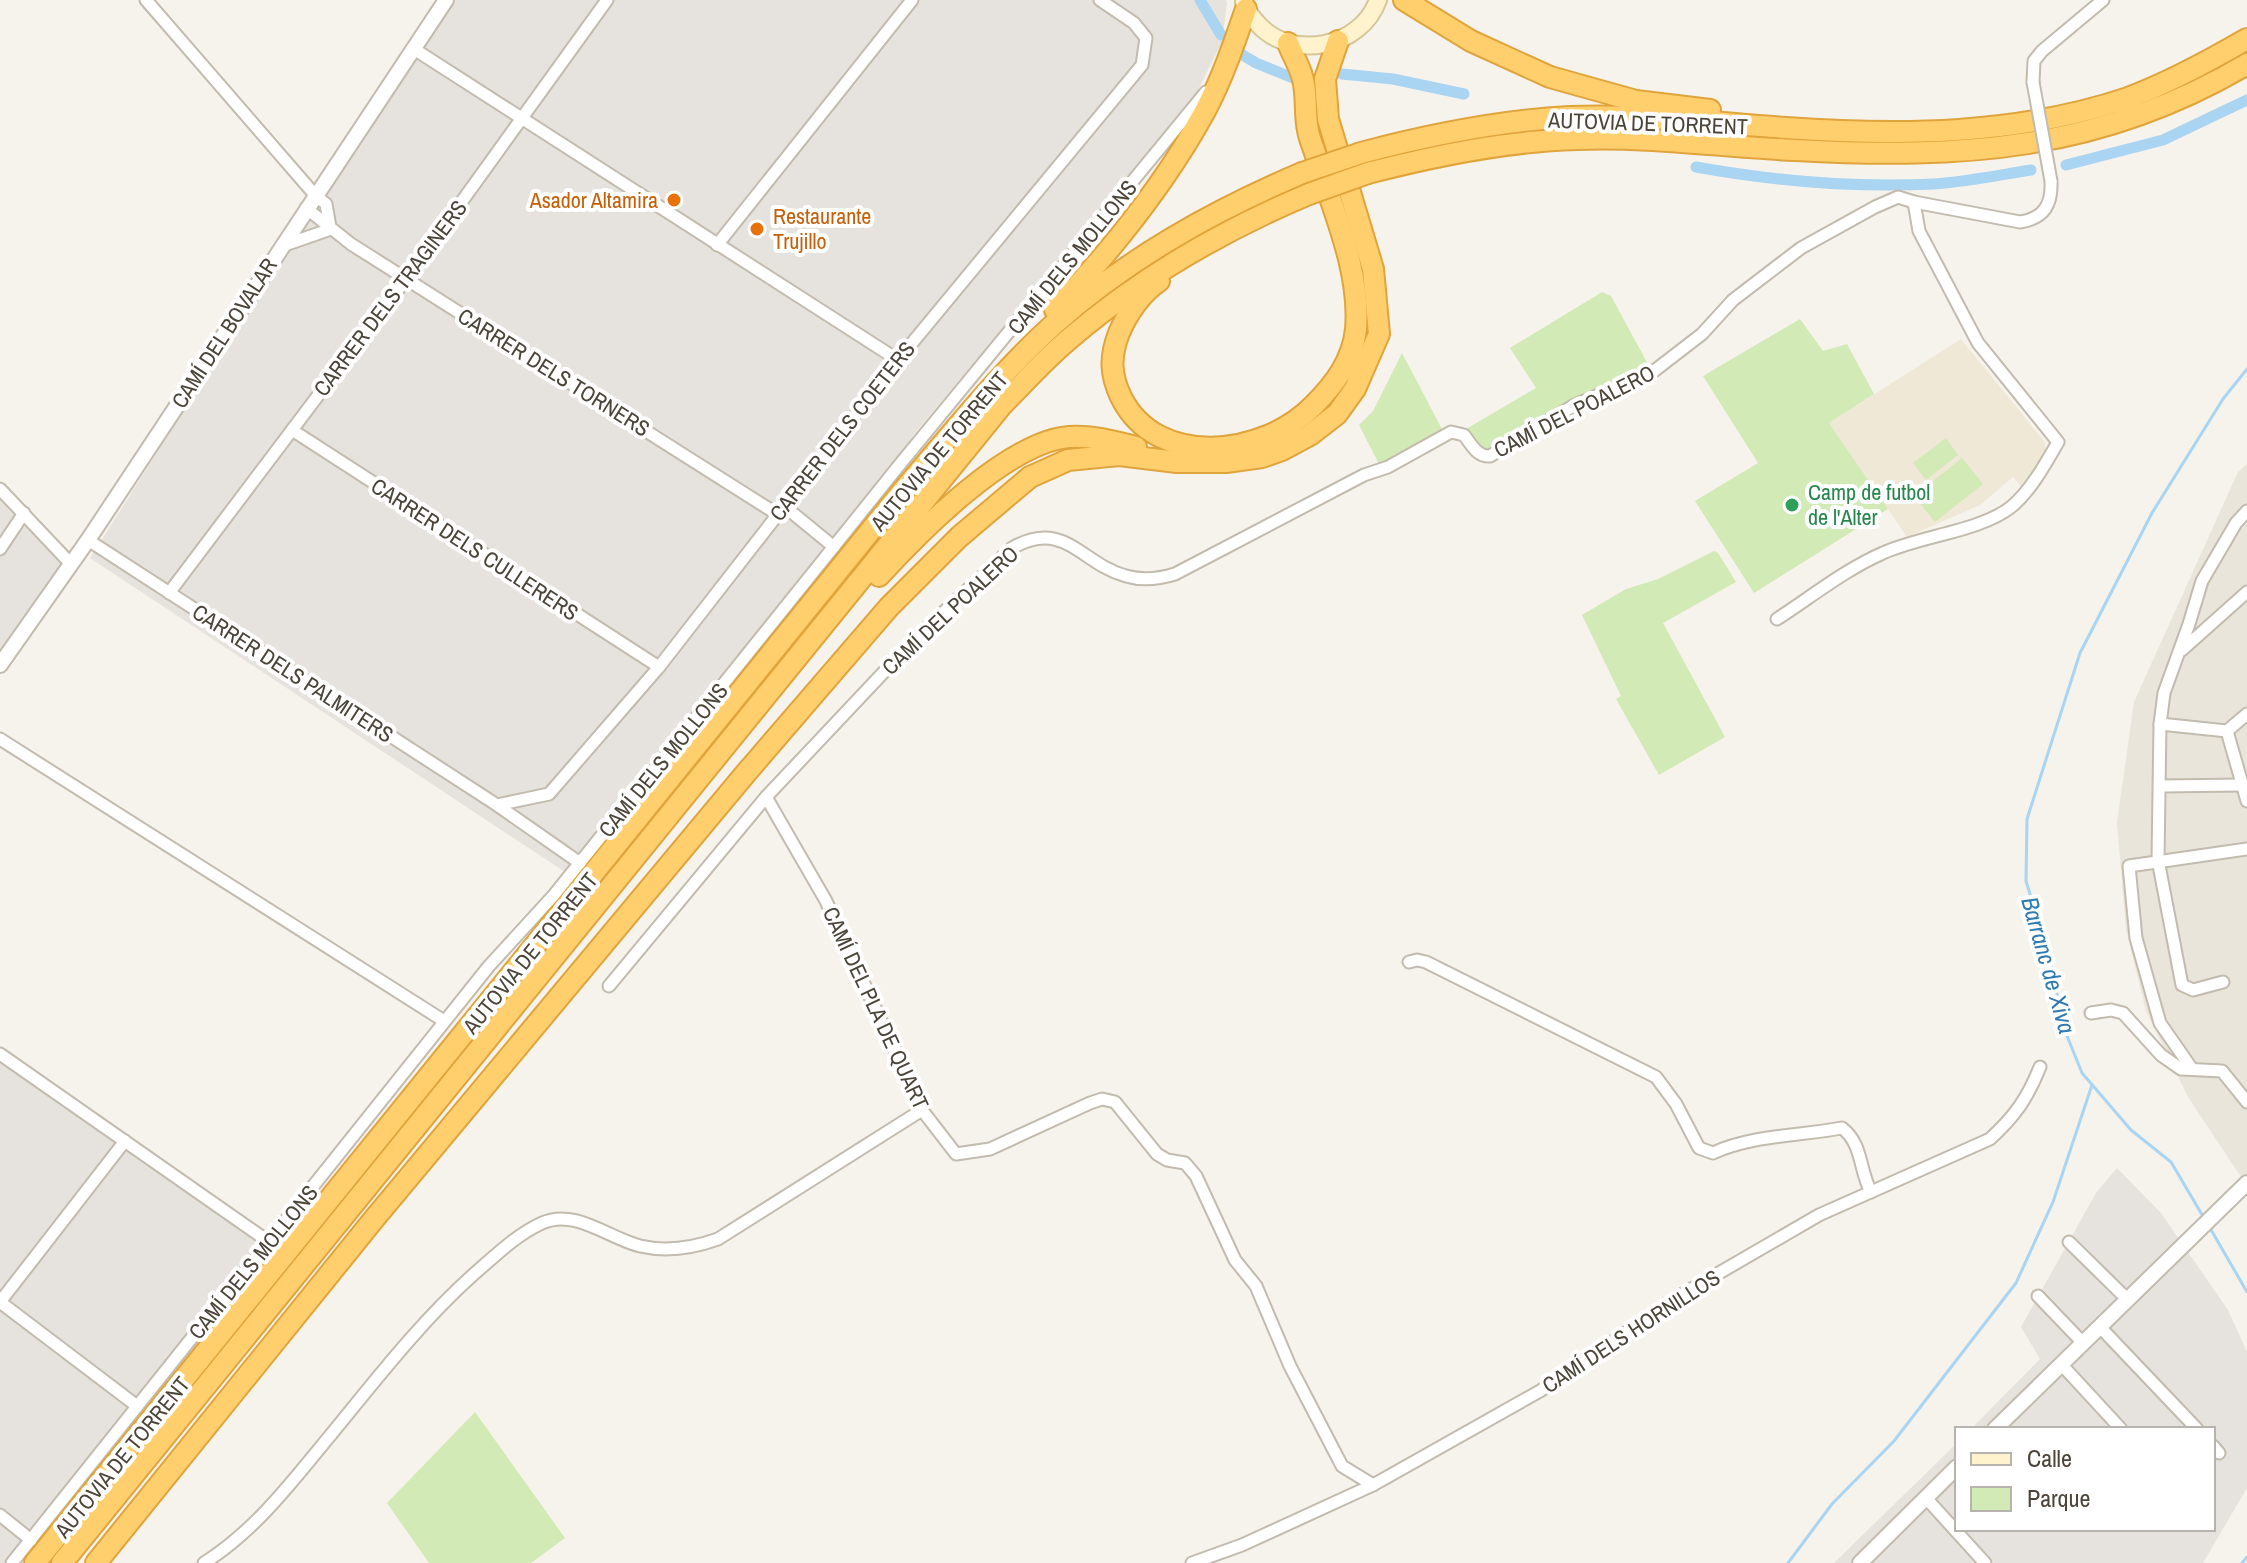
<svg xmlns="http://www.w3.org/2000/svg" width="2247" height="1563" font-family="'Archivo Narrow',sans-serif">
<rect width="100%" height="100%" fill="#f6f3ec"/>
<polygon fill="#eae5da" points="2247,464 2247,1186 2188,1097 2146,1011 2126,930 2117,823 2134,702 2238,472"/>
<g fill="#e6e2dd">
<polygon points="449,0 1226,0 1227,3 1222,42 1193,100 914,434 870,500 568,874 90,558 302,224"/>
<polygon points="0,500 63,566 0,663"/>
<polygon points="0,1046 261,1236 283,1246 21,1563 0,1563"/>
<polygon points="2117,1168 2161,1213 2228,1310 2247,1352 2247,1488 2203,1563 1834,1563 1957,1443 1957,1529 2213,1529 2213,1429 1971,1429 2040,1359 2021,1327 2096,1193"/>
</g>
<polygon fill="#efe8d6" points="1961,339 2045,442 2045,456 2022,488 2013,477 1980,505 1907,537 1829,423"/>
<g fill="#d2eab5">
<path d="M1602,292l9,4 38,70 -156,84c-12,0 -19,-12 -27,-21l70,-41 -26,-40z"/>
<polygon points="1800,319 1823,351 1847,344 1874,394 1829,423 1888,509 1754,593 1695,501 1758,463 1703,376"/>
<polygon points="1402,353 1443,431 1380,466 1359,425 1373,411"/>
<polygon points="1946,438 1958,455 1926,480 1913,463"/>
<polygon points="1962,458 1983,484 1935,522 1914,496"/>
<polygon points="1714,551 1718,553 1736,582 1663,623 1725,737 1659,775 1616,699 1621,696 1582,615 1626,589 1658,579"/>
<polygon points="475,1412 565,1538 531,1563 429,1563 387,1503"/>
</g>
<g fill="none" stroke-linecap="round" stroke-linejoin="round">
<g stroke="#a9d4f2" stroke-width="3">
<polyline points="2204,1218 2171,1162 2131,1130 2082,1073 2063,1026 2051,963 2026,881 2027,819 2080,653 2152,513 2223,399 2247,369"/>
<polyline points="2210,1228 2247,1292"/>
<polyline points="1788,1563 1832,1504 1894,1441 2016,1283 2053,1202 2092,1085"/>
<polyline points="2242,1563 2247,1557"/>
</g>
<g stroke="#a9d4f2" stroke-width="11">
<polyline points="1200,0 1221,35"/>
<polyline points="1241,54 1256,63 1293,78"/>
<polyline points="1342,74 1393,79 1464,94"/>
<polyline points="2066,165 2163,140 2247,100"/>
<path d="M1696,167c78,14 158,21 238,17 32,-2 65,-9 97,-14"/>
</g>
<g stroke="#c2bbae" stroke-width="15">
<g id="minor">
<polyline points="146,0 315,195 326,204 330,227"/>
<polyline points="414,49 898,360"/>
<polyline points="2033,82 2034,61 2042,51 2103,0"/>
<polyline points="306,208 351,244 777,514"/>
<polyline points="717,245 912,0"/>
<polyline points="282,246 331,229"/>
<polyline points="292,430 659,667"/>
<polyline points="0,489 71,564"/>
<polyline points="784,506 834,547"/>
<polyline points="88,540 497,805 580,863"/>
<polyline points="0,549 24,513"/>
<polyline points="169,593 406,279 607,0"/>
<path d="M1777,619c34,-22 69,-50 106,-66 37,-17 98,-22 128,-46 19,-15 35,-44 47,-65l-80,-99 -59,-112 -5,-29"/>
<polyline points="2182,650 2247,592"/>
<polyline points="2160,724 2227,731"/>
<polyline points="2227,731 2247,801"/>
<polyline points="2227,731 2247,714"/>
<polyline points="0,739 444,1021"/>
<polyline points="2160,786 2243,785"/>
<polyline points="766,797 826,901 922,1110 956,1154 990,1149 1090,1103 1102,1099 1115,1102 1157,1154 1167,1160 1185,1163 1196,1176 1235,1260 1256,1286 1290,1366 1342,1466 1373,1485"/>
<polyline points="497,805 549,794 659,667 898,360 1142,65 1146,38 1134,23 1100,0"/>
<path d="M1409,962l8,-2 9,2 230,115 20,27 23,44 14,5c39,-18 86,-17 129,-25 21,16 17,42 29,64"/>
<polyline points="2223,982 2193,990 2182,985 2158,860 2160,724 2164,693 2189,624 2202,581 2236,523 2247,511"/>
<path d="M609,986l157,-189 149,-158 97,-91c53,-30 69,16 114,28 17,5 33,3 49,-2l189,-99 24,-8 63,-35 13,3c7,9 13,22 26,21l83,-50 81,-35 48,-37 31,-34 68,-52 74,-41 23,-10 16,5 106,20c25,-4 32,-18 31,-41"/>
<polyline points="2091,1013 2111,1010 2123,1013 2161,1055 2181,1069 2222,1071 2247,1102"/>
<polyline points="0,1054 269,1242"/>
<polyline points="2192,1069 2160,1023 2136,938 2129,866 2247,849"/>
<polyline points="2069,1242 2128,1300"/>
<polyline points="2038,1296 2083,1343"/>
<polyline points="0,1302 125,1141"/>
<polyline points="0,1302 137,1406"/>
<polyline points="2100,1327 2197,1429"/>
<polyline points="2061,1364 2121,1429"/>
<polyline points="2213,1446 2219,1453"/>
<polyline points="1926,1498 1985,1563"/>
<polyline points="0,1515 31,1540"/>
<polyline points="12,1563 489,966 554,895 901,463 1206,92"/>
<path d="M204,1563c49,-31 84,-76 120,-120 48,-58 94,-119 150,-169 22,-19 42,-39 68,-51 33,-15 66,15 98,23 26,6 53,2 78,-7l204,-129"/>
<path d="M1192,1563l50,-18 131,-60 167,-94 141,-96 138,-80 171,-76c25,-23 37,-40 50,-72"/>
</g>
</g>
<g stroke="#c2bbae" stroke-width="18">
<g id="tertiary">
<polyline points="0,665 88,540 446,0"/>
<polyline points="1995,1429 2247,1183"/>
<polyline points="1860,1563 1957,1467"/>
</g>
</g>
<g stroke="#d6c79b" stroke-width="20">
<path id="secondary" d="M1244,2c2,9 7,14 13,21 34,39 104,25 121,-23"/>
</g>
<g stroke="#e0a43c" stroke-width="24">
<g id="motorway">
<polyline points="1404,0 1471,41 1550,77 1636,101 1710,110"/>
<path d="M1361,153c68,-18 137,-32 208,-36 72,-3 145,6 217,11 115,8 232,7 342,-30 41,-15 81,-37 119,-59"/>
<path d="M1368,173c69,-18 138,-32 209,-34 73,-3 146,8 218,11 167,9 305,1 452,-86"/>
<path d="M1159,281c-18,12 -32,33 -40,52 -9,23 -9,41 2,64 36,73 143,59 192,9 22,-22 40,-46 43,-77 5,-59 -24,-121 -41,-176 -2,-7 -6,-15 -7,-23 -4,-17 0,-37 -6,-54 -3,-11 -10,-22 -14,-33"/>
<path d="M1055,310c57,-60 110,-126 150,-199 17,-32 29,-67 41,-102"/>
<path d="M879,576c41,-45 129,-134 190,-139 22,-2 47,5 67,10"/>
<path d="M35,1563l866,-1070c49,-57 96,-117 152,-168 74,-66 158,-113 249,-152"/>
<path d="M62,1563l940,-1158c22,-22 42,-45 66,-65 73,-63 153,-109 241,-146"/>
<polyline points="96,1563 374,1219 746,773 889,607 959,537 1030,477 1068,460 1119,455 1177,462 1226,462 1262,457 1282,450 1310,435 1337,414 1355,389 1379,334 1373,269 1328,119 1325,79 1338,41"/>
</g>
</g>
<use href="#minor" stroke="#fff" stroke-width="11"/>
<use href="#tertiary" stroke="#fff" stroke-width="14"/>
<use href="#secondary" stroke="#fff3cd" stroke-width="16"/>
<use href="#motorway" stroke="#ffcf6e" stroke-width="20"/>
<g stroke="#c2bbae" stroke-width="15" stroke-linecap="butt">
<polyline id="minor-bridge" points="2033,82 2051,181"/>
</g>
<g stroke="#e0a43c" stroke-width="24" stroke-linecap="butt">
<g id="motorway-bridge">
<polyline points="1302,173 1361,153"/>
<polyline points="1309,194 1368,173"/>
</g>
</g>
<use href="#minor-bridge" stroke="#fff" stroke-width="11"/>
<use href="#motorway-bridge" stroke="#ffcf6e" stroke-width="20"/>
</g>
<g fill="#e8710a" stroke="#fff" stroke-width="3">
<circle cx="674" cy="200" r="8"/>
<circle cx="757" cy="229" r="8"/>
</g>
<circle fill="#2e9e5b" stroke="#fff" stroke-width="3" cx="1792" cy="505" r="8"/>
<g text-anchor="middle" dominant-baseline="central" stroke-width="8" stroke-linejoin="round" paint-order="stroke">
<g font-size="22" fill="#4b4439" stroke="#fff">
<text transform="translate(1648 123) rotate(2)">AUTOVIA DE TORRENT</text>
<text transform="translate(1072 257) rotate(-51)">CAMÍ DELS MOLLONS</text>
<text transform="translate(390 298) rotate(-53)">CARRER DELS TRAGINERS</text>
<text transform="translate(224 333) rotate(-57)">CAMÍ DEL BOVALAR</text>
<text transform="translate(554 372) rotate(32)">CARRER DELS TORNERS</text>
<text transform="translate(1574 411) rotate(-27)">CAMÍ DEL POALERO</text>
<text transform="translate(842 431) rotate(-52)">CARRER DELS COETERS</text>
<text transform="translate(939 451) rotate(-50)">AUTOVIA DE TORRENT</text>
<text transform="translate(475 549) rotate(33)">CARRER DELS CULLERERS</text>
<text transform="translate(950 610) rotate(-43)">CAMÍ DEL POALERO</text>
<text transform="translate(293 673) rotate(33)">CARRER DELS PALMITERS</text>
<text transform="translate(663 760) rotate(-51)">CAMÍ DELS MOLLONS</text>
<text transform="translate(530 953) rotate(-51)">AUTOVIA DE TORRENT</text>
<text transform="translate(876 1008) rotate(65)">CAMÍ DEL PLA DE QUART</text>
<text transform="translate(253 1262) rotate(-51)">CAMÍ DELS MOLLONS</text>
<text transform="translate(1631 1331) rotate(-33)">CAMÍ DELS HORNILLOS</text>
<text transform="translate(122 1457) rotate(-51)">AUTOVIA DE TORRENT</text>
</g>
<g font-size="22" fill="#c56008" stroke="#fff" text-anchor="end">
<text x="658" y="200">Asador Altamira</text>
<text x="773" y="216" text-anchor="start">Restaurante<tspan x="773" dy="25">Trujillo</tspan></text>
</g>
<g font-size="22" fill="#27864d" stroke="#fff" text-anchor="start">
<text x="1808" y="492">Camp de futbol<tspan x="1808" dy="25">de l'Alter</tspan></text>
</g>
<g font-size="24" font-style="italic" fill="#2e7ab2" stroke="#fff">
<text transform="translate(2049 965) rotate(74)">Barranc de Xiva</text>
</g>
</g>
<rect x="1955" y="1427" width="260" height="104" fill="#ffffff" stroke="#b7b4b0" stroke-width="2"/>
<rect x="1971" y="1453" width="40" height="12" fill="#fff3cd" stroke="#b7b4b0" stroke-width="2"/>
<text x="2027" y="1467" font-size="24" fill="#4b4439">Calle</text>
<rect x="1971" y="1487" width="40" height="24" fill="#d2eab5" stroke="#b7b4b0" stroke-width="2"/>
<text x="2027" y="1507" font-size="24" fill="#4b4439">Parque</text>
</svg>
